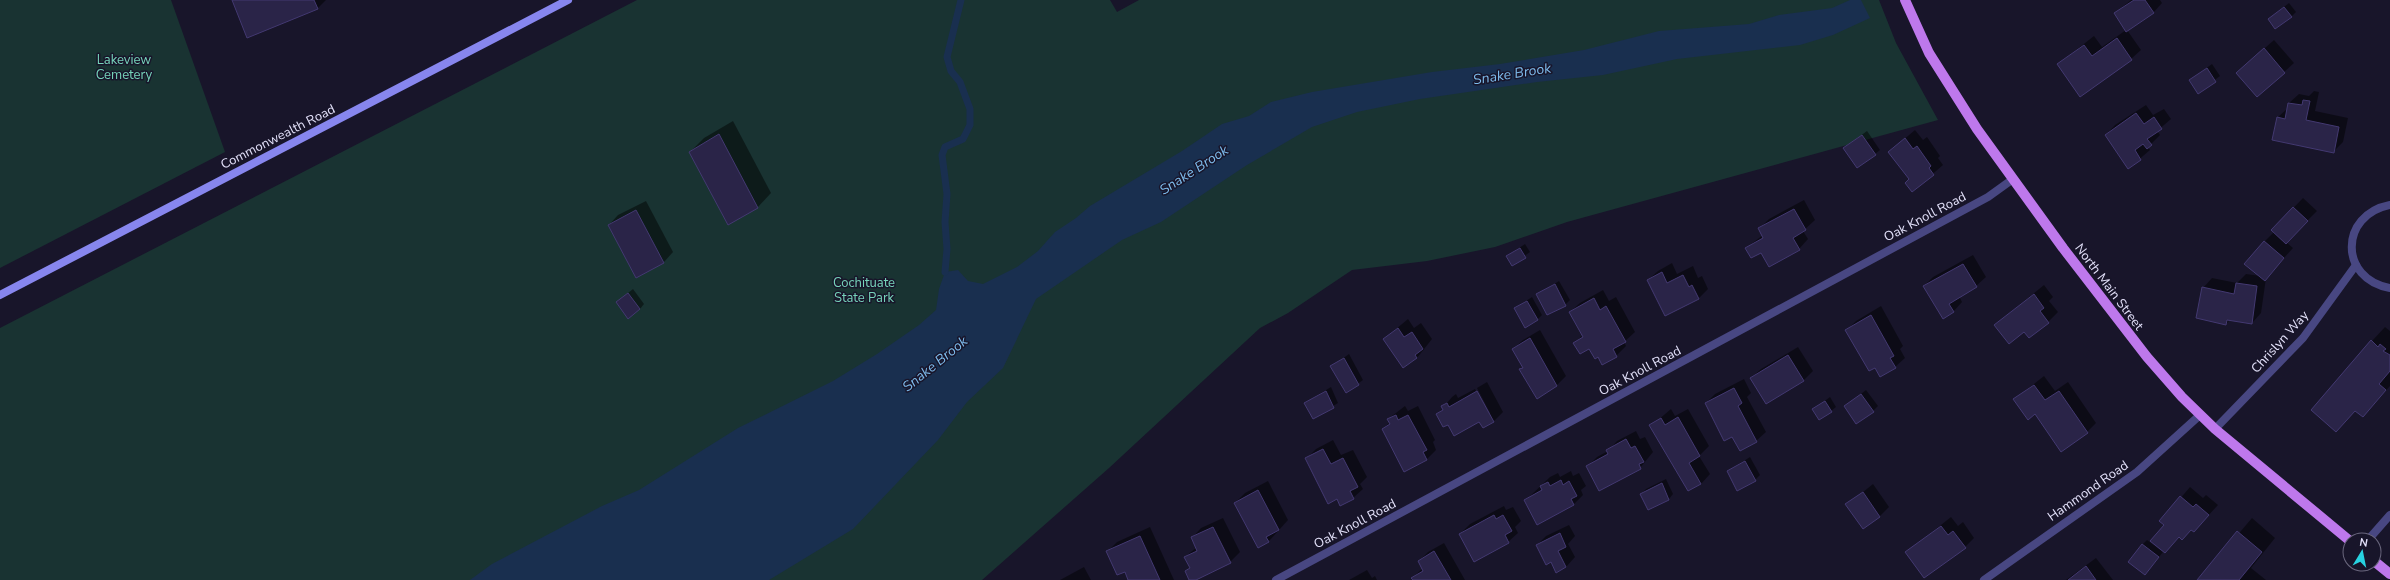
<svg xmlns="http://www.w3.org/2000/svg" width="2390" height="580" font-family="'Nunito Sans',sans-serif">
<rect width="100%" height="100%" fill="#18152a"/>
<g fill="#193332">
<polygon points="0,0 171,0 225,152 0,268"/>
<polygon points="637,0 1110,0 1117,12 1139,0 1879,0 1896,43 1938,120 1567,222 1495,247 1427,261 1352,270 1288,313 1260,328 1109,468 982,580 0,580 0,328"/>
</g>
<polygon fill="#192f4f" points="1850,0 1861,0 1870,18 1833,35 1800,45 1677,59 1603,75 1537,82 1420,99 1357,112 1312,127 1247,165 1161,222 1122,240 1036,299 1003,368 967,402 938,440 853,529 769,580 470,580 492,564 602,506 639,490 738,428 833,381 877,354 919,325 936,310 939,289 945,272 958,270 968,281 983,284 1017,267 1038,251 1055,232 1076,218 1090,206 1182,151 1222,124 1249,116 1271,102 1312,92 1432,72 1500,64 1584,50 1659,31 1749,24 1779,15 1832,8"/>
<g fill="#0007">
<polygon points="233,0 326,0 317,9"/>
<polygon points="2131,0 2160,0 2162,3 2153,13 2127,30 2141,50 2131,59 2081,96 2058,64 2094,36 2102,47 2126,30 2115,13"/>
<polygon points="2289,3 2296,12 2291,17 2269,19"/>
<polygon points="2274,40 2294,63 2284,72 2237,73"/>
<polygon points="2212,64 2220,76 2199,92 2190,80"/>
<polygon points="2314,91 2319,92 2315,111 2348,118 2343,142 2333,152 2278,117 2288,108 2289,103 2299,94 2309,96"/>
<polygon points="2146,105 2153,115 2164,109 2171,119 2157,131 2160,135 2148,147 2150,150 2129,168 2106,135 2115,125"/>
<polygon points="733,121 771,193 758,207 728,224 690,152 704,138"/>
<polygon points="1915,130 1923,140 1927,137 1940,156 1938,158 1943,165 1913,191 1910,179 1889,152"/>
<polygon points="1867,131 1880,150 1875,154 1844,148"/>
<polygon points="2303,198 2317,211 2286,242 2293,248 2266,278 2261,313 2252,323 2230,320 2226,324 2203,288 2212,278 2237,283 2246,274 2261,276 2265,241 2274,232 2272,230"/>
<polygon points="1804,200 1815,220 1803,231 1808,239 1799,249 1761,252 1746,248 1763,235 1759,229 1769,219"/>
<polygon points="646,201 673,252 664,262 636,276 609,225 618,215"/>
<polygon points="1525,244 1530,252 1512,265 1507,256"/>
<polygon points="1973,255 1986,277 1976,286 1959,296 1962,302 1953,312 1924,286 1933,277"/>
<polygon points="1672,263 1677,274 1693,266 1698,278 1702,276 1708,289 1699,298 1666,315 1648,280 1658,271"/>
<polygon points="1559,281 1570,300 1565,305 1537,295"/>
<polygon points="2044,285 2053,297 2049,301 2058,312 2048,322 2029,337 2024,331 1995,325"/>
<polygon points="633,289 644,304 640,309 622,298"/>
<polygon points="1603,290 1609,301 1616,297 1635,332 1624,342 1626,346 1616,356 1603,363 1599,355 1590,348 1575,343 1583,335 1570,312 1580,303"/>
<polygon points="1532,297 1542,315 1537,320 1515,308"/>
<polygon points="1881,306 1903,346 1900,349 1905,358 1895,367 1875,367 1847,330 1856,321"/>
<polygon points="1408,319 1414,328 1421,323 1432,339 1417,358 1384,339"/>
<polygon points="2385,327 2390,331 2390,386 2362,416 2356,410 2336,431 2372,341"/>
<polygon points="1540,330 1566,376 1557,385 1537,397 1521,370 1523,367 1513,349 1523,340"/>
<polygon points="1798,347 1813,371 1803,381 1751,378 1761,369"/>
<polygon points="1349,354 1363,380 1346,392 1331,367"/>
<polygon points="2044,376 2055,391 2068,382 2096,423 2087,432 2035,413 2015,399"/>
<polygon points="1744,379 1751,393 1747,397 1766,432 1756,441 1706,403 1715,394"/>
<polygon points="1487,382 1503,412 1494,421 1483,427 1480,420 1448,423 1438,414 1452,397 1456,394 1458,398 1475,389 1488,413 1490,413 1477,388"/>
<polygon points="1331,387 1338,403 1313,418 1305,403"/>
<polygon points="1866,390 1878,406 1873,411 1846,406"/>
<polygon points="1830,397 1836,407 1831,411 1814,409"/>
<polygon points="1405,406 1408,411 1418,406 1435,440 1433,442 1436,450 1427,459 1405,471 1383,429 1390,422 1388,419"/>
<polygon points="1671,409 1675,416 1688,409 1709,446 1699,456 1710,474 1701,484 1651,426"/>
<polygon points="1636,431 1640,439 1645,437 1653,452 1640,468 1587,467 1597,457 1608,451 1617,441"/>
<polygon points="1333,440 1341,455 1353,450 1367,477 1360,484 1363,489 1353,498 1337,498 1307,458 1316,449"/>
<polygon points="1750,457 1760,475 1755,480 1728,471"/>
<polygon points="1571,471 1573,476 1579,473 1586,486 1581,490 1583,495 1574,504 1538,523 1526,500 1550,477 1558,473 1560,477"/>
<polygon points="1666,479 1673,494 1669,499 1648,508 1641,494 1646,489"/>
<polygon points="1268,481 1288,520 1269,541 1235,503 1245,493"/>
<polygon points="1873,484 1889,507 1880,516 1847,505"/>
<polygon points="2190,487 2203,498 2206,495 2218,505 2194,531 2192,529 2182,539 2180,536 2165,552 2165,525 2161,521"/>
<polygon points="1504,506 1506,510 1513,507 1521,521 1515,527 1518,533 1508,542 1460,534 1470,524"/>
<polygon points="1951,517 1958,526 1963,522 1974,538 1965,547 1907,552"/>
<polygon points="1223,518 1240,552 1230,562 1190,580 1186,571 1190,567 1185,557 1197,547 1192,538 1201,528"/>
<polygon points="2252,518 2275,538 2251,568 2266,580 2199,580"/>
<polygon points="1569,525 1575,536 1568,544 1575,557 1566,567 1552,561 1537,545 1546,536"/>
<polygon points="1150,527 1174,580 1129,580 1125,571 1107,552 1117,542"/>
<polygon points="2147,540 2163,552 2145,574 2143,544"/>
<polygon points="1444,543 1465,580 1414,580 1412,578 1422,569 1419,561 1428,552"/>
<polygon points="2096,558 2113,580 2066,580"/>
<polygon points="1084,567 1091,580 1060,580"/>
<polygon points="1367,570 1372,578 1375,576 1377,580 1349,580"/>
</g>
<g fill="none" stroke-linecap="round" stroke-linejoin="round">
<polyline stroke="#192f4f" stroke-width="7" points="945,272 947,249 945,222 947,194 942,155 945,147 963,139 970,125 970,109 960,82 951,71 947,57 961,0"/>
</g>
<g fill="#2a2448" stroke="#433971">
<polygon points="232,0 314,0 318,9 247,38"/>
<polygon points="2134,0 2145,0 2154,13 2126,32 2114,13"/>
<polygon points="2284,7 2292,17 2275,29 2268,19"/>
<polygon points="2117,38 2132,60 2080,97 2057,64 2084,45 2092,56"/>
<polygon points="2264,48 2285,73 2257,97 2236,73"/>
<polygon points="2207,68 2216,82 2198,94 2189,80"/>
<polygon points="2303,100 2310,101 2306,120 2339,127 2334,153 2272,140 2277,117 2285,119 2288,103 2302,105"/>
<polygon points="2136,113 2144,124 2154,117 2162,129 2147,139 2152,145 2147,149 2143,144 2135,150 2141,160 2128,169 2105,135"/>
<polygon points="719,134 758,208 728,225 689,152"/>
<polygon points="1862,135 1876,155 1857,168 1843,148"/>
<polygon points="1905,138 1913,149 1917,146 1931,166 1929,168 1934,175 1912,192 1905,183 1909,179 1888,152"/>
<polygon points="2293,207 2308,221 2286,244 2271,230"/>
<polygon points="1794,209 1806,230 1793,238 1800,250 1769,267 1761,253 1751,258 1745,248 1763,238 1758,228"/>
<polygon points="636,210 664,263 636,278 608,225"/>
<polygon points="2264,241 2284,258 2265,281 2244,264"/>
<polygon points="1520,248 1526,258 1512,266 1506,256"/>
<polygon points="1963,264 1977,287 1949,304 1954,312 1943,319 1923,286"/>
<polygon points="1662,272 1667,283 1683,275 1689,287 1692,285 1699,299 1665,316 1647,280"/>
<polygon points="2236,283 2257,286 2252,324 2227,320 2226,325 2196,318 2202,287 2234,294"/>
<polygon points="1555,284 1566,306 1547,315 1536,294"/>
<polygon points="628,293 640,309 628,319 616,302"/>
<polygon points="2034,294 2044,308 2040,311 2049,323 2029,338 2024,332 2009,344 1994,325"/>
<polygon points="1594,298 1600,310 1606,306 1626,342 1613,349 1617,357 1602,365 1598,357 1595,359 1589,349 1580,354 1573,343 1583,337 1569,312"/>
<polygon points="1527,301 1538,320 1525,328 1514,308"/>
<polygon points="1871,315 1894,356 1890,358 1896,368 1880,377 1875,368 1869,371 1845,330"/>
<polygon points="1398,328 1404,337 1412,332 1423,349 1415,355 1417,358 1403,368 1383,339"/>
<polygon points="1530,338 1557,386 1537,399 1519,369 1523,368 1512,349"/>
<polygon points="2371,340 2378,347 2380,344 2386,349 2383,351 2390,355 2390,371 2379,384 2386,390 2363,417 2355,411 2336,432 2311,410"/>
<polygon points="1788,355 1804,381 1766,404 1750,378"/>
<polygon points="1344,358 1359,385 1346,393 1330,366"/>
<polygon points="2034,385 2045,400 2059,391 2088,433 2061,452 2035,414 2028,420 2013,399"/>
<polygon points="1734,388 1742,403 1738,406 1757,442 1740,451 1732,437 1724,441 1705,403"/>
<polygon points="1326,391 1334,408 1313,419 1304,403"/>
<polygon points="1477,391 1494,422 1483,428 1479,422 1454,436 1448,425 1443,427 1436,414 1443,410 1441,406 1447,403 1449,407"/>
<polygon points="1861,394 1874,412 1856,424 1844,406"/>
<polygon points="1825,401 1832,412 1819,420 1812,409"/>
<polygon points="1396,415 1398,420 1408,415 1427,450 1423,452 1427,460 1404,472 1382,429 1390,424 1387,419"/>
<polygon points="1678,417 1700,456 1689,463 1701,484 1688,491 1649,425 1661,418 1665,425"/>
<polygon points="1626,439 1631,448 1635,446 1644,462 1639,464 1641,469 1599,491 1586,466 1608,454 1606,450"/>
<polygon points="1323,449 1331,464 1343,458 1358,487 1350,491 1354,499 1340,506 1337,499 1328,504 1305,458"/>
<polygon points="1745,461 1756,481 1737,491 1727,471"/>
<polygon points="1561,480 1563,485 1569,481 1577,496 1571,499 1574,505 1537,525 1524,500 1542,490 1540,486 1548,482 1550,486"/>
<polygon points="1662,483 1669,500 1648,510 1640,494"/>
<polygon points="1258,490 1279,530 1266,537 1269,542 1258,548 1234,503"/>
<polygon points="1863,492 1880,517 1863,529 1845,504"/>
<polygon points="2180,496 2193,507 2196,504 2209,515 2194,532 2191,530 2182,540 2179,537 2165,553 2150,541 2164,525 2159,521"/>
<polygon points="1494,515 1496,519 1503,515 1512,531 1505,535 1509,543 1474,562 1459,534"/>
<polygon points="1941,526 1948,535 1953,531 1966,548 1924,578 1905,552"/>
<polygon points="1213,527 1231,563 1196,580 1189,580 1185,571 1190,568 1184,557 1197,551 1191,537"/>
<polygon points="2237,531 2262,552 2239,580 2197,580"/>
<polygon points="1560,533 1566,547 1558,551 1566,567 1556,573 1551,562 1546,565 1536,545"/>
<polygon points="1140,536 1160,580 1128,580 1125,572 1117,575 1106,551"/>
<polygon points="2142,544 2159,557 2145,575 2128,562"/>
<polygon points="1434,551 1451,580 1413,580 1411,578 1423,571 1418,561"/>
<polygon points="2086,566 2096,580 2068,580"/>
</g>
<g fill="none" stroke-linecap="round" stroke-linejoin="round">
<g stroke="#484782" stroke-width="8">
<path d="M2390,205c-51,10 -51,74 0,83"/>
<polyline points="2215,429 2303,338 2356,265"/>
<polyline points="2368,540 2390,515"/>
<polyline points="1276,580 1988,197 2013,179"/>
<polyline points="1984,580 2137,472 2200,415"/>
</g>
<polyline stroke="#8786ee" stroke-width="8" points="0,295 568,0"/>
<g stroke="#be78ec" stroke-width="10">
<polyline points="1905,0 1929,53 1977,129 2063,248 2147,357 2182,397 2215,429 2350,541"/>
<polyline points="2374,561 2390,574"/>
</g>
</g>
<g text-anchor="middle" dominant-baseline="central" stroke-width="3" stroke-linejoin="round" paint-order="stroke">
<g font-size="13" fill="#76d3ba" stroke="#18152a">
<text x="124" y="60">Lakeview<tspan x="124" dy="15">Cemetery</tspan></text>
<text x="864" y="283">Cochituate<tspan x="864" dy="15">State Park</tspan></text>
</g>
<g font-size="13" fill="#e4e2fb" stroke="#18152a">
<text transform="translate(278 137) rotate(-27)">Commonwealth Road</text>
<text transform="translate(1925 217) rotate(-28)">Oak Knoll Road</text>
<text transform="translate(2109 287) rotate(53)">North Main Street</text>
<text transform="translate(2280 342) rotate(-48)">Chrislyn Way</text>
<text transform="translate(1640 371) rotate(-28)">Oak Knoll Road</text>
<text transform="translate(2088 491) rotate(-35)">Hammond Road</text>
<text transform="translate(1355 524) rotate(-28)">Oak Knoll Road</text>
</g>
<g font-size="14" font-style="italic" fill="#7ebced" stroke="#18152a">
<text transform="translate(1512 74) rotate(-9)">Snake Brook</text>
<text transform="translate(1194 170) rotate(-33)">Snake Brook</text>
<text transform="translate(935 364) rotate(-39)">Snake Brook</text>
</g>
</g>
<g transform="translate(2362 552) rotate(10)"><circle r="19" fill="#18152a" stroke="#6a677e"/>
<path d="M0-3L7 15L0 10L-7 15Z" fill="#28d2e1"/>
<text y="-6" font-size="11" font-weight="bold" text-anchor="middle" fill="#e4e2fb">N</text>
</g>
</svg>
